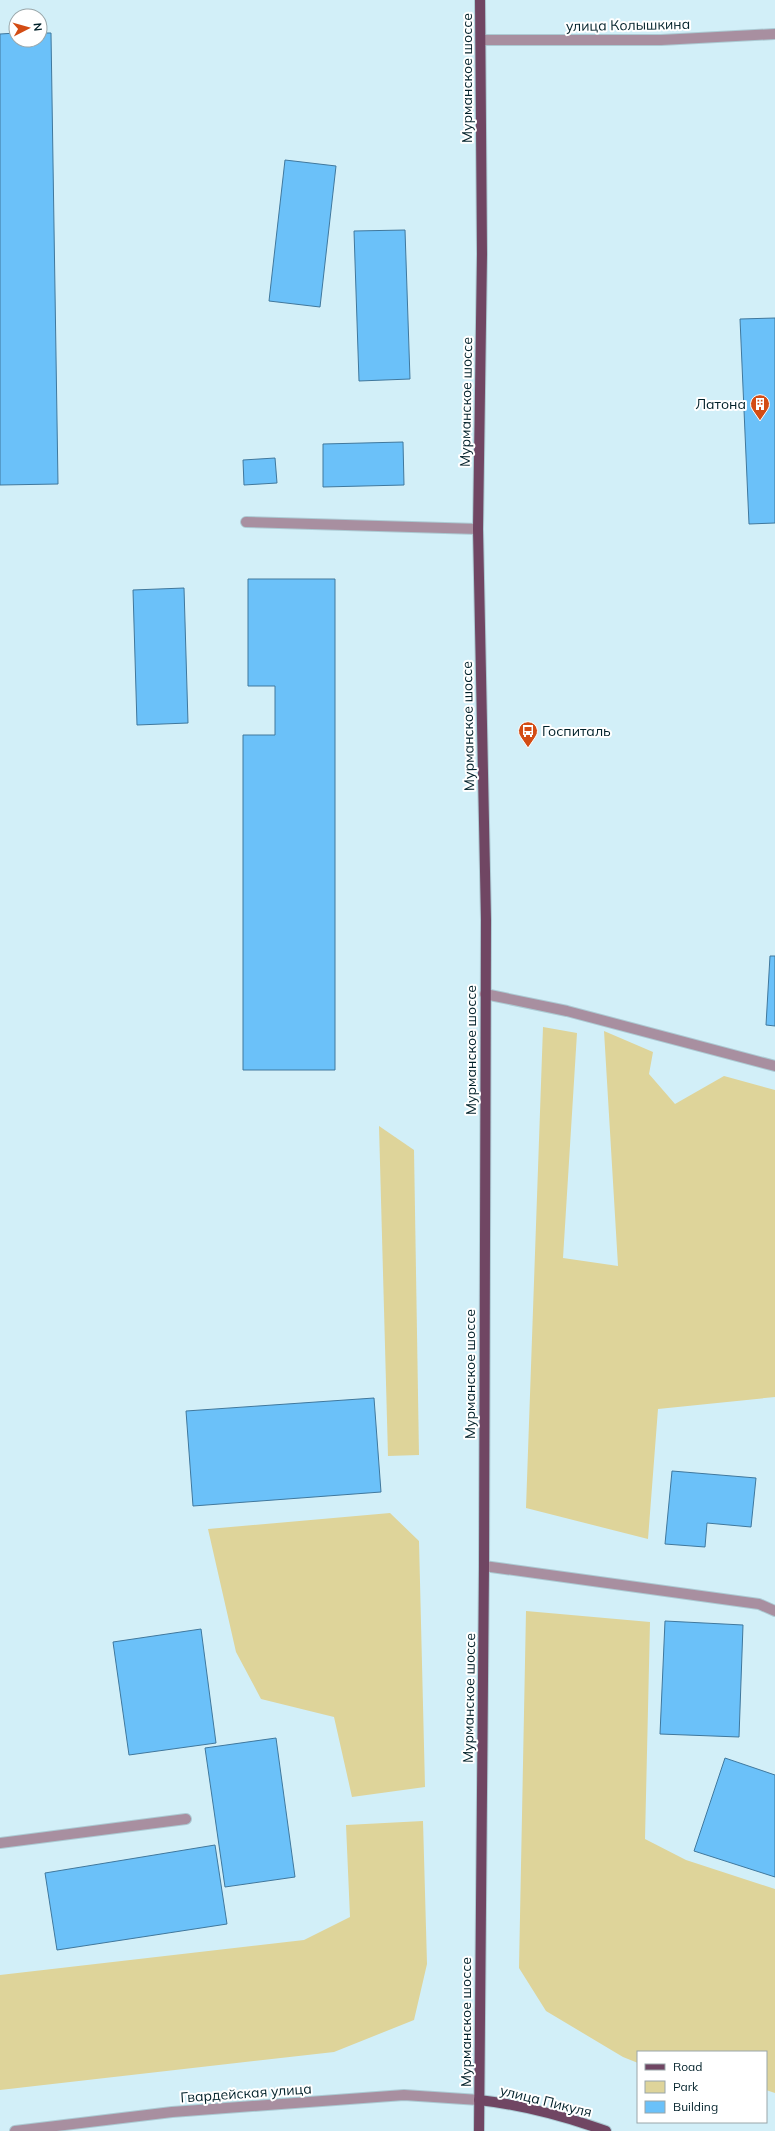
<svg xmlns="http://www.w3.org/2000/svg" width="775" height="2131" font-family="Mulish,sans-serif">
<rect width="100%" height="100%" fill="#d2eff8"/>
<g fill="#ded49a">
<polygon points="543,1027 577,1033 563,1258 618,1266 604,1031 653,1052 649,1074 675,1104 724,1076 775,1090 775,1397 658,1409 648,1539 526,1508"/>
<polygon points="379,1126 414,1150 419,1455 388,1456"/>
<polygon points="390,1513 419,1541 425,1787 352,1797 334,1717 261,1699 236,1652 208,1529"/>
<polygon points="526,1611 650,1622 645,1839 686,1860 775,1889 775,2093 766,2090 766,2052 638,2052 638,2063 623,2057 546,2011 519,1968"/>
<polygon points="423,1821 427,1964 414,2020 334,2052 0,2090 0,1975 304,1940 350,1917 346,1825"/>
</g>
<g fill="#6bc1f9" stroke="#40789d">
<polygon points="16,33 16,40 40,40 40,33 51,33 58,484 0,485 0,34"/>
<polygon points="285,160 336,166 320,307 269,301"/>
<polygon points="405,230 410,379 359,381 354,231"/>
<polygon points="775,318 775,523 749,524 740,319"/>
<polygon points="403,442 404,485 323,487 323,444"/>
<polygon points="275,458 277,483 244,485 243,460"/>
<polygon points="248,579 335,579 335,1070 243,1070 243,735 275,735 275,686 248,686"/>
<polygon points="184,588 188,723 137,725 133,590"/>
<polygon points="770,956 775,956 775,1026 766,1025"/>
<polygon points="374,1398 381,1492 193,1506 186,1411"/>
<polygon points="672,1471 756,1478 751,1527 707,1523 705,1547 665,1544"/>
<polygon points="665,1621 743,1625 739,1737 660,1734"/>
<polygon points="201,1629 216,1743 129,1755 113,1642"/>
<polygon points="276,1738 295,1877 225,1887 205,1748"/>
<polygon points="725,1758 775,1775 775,1877 694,1851"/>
<polygon points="215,1845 227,1924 57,1950 45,1873"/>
</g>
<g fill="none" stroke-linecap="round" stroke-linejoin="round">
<g stroke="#accad3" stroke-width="12">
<g id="minor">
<polyline points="481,40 661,40 775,34"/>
<polyline points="246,522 478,529"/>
<polyline points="485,994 567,1011 775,1066"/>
<polyline points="484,1566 759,1604 775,1611"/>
<polyline points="0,1843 186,1819"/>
<polyline points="15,2131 172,2112 404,2095 479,2100"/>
</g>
</g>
<g stroke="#accad3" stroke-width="12">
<g id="major">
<path d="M479,2100c44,5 86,16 127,31"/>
<polyline points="479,2131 484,1566 486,920 478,529 482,254 480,0"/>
</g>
</g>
<use href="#minor" stroke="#a88fa0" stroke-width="10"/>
<use href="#major" stroke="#704663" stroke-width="10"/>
</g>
<defs>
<g id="building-pin" transform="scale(1)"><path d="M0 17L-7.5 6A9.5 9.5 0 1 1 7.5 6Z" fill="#d34c14" stroke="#fff"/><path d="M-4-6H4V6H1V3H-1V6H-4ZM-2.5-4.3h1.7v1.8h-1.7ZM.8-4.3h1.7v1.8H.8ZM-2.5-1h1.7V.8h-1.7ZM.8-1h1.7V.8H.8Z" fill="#fff"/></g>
<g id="bus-pin" transform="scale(1)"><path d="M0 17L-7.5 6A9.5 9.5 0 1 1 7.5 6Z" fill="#d34c14" stroke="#fff"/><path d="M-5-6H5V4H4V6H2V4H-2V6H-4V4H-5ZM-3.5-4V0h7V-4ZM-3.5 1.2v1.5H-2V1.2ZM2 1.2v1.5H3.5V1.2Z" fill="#fff"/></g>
</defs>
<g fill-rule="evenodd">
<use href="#building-pin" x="760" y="404"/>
<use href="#bus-pin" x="528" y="731"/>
</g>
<g text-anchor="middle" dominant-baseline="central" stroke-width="4" stroke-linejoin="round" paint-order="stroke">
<g font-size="14" fill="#002029" stroke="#fff">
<text transform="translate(628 25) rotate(-1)">улица Колышкина</text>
<text transform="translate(467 78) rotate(-90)">Мурманское шоссе</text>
<text transform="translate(466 402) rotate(-89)">Мурманское шоссе</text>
<text transform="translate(468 726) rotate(-91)">Мурманское шоссе</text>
<text transform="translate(471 1050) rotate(-90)">Мурманское шоссе</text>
<text transform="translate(470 1374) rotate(-90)">Мурманское шоссе</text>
<text transform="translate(469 1698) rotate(-89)">Мурманское шоссе</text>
<text transform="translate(466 2022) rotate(-90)">Мурманское шоссе</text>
<text transform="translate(246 2093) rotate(-4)">Гвардейская улица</text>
<text transform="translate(546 2101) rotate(14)">улица Пикуля</text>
</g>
<g font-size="14" fill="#002029" stroke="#fff" text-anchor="end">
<text x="746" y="404">Латона</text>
<text x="542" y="731" text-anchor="start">Госпиталь</text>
</g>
</g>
<rect x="637" y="2051" width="130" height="72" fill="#ffffff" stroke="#99a6a9"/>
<rect x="645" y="2064" width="20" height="6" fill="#704663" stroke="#99a6a9"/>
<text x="673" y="2071" font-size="12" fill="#002029">Road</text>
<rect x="645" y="2081" width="20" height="12" fill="#ded49a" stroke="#99a6a9"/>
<text x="673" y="2091" font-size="12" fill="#002029">Park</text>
<rect x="645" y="2101" width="20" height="12" fill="#6bc1f9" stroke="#99a6a9"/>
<text x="673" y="2111" font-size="12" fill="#002029">Building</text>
<g transform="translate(28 28) rotate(84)"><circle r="19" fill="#ffffff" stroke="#99a6a9"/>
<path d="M0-3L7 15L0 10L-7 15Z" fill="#d34c14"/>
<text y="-6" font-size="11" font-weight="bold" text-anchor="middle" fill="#002029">N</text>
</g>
</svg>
